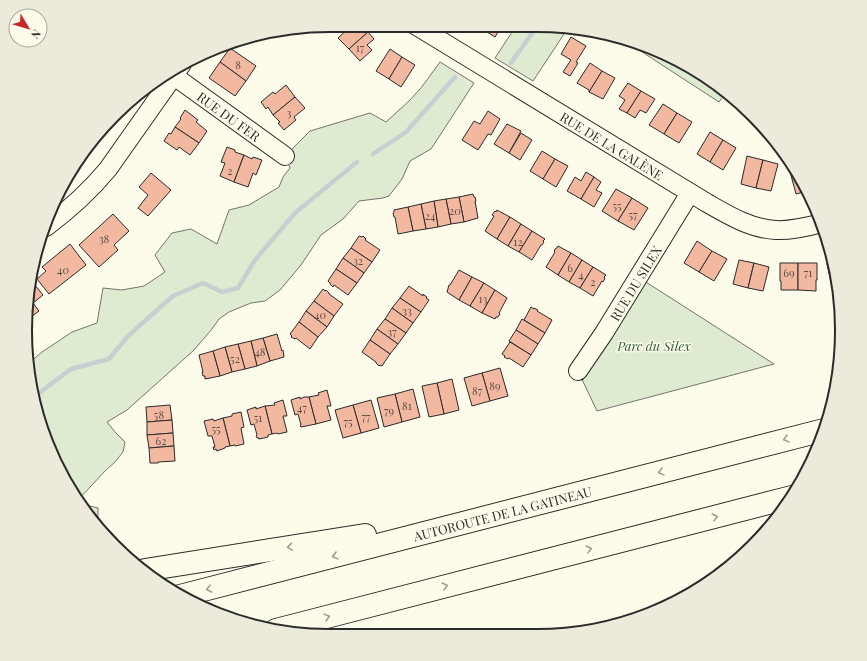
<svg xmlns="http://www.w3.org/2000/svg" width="867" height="661" font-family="'Playfair Display',serif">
<rect width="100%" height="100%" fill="#fdfbea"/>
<g fill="#deebd1" stroke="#74746e">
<polygon points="516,26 556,26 568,28 533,81 495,58"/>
<polygon points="619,37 706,77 726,93 719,102"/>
<polygon points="440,62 474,83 431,149 410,161 402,179 389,196 383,198 359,201 343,219 321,235 301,265 280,290 265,301 251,303 229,312 219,319 212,329 194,350 127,410 107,422 115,432 125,442 123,452 115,462 106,470 77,501 41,429 28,364 42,352 72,332 97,323 103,288 122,290 144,286 165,272 155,255 172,233 191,229 217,244 229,210 249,205 279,187 283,177 290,168 285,156 310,131 370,113 386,122 409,101 421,88"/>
<polygon points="638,277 774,364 597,411 578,371"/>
<polygon points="86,505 98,508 98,517 94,521 81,506"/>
</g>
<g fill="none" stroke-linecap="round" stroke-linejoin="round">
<g stroke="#c7d0d0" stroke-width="4.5">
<polyline points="511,63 537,26"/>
<polyline points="373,154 406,132 455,77"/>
<polyline points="35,396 71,369 109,359 129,335 173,296 203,283 222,292 238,288 255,260 295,213 357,162"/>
</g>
</g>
<g fill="#f2b8a0" stroke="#2b2b2b">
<polygon points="362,25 368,32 349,49 338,38 350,27 355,32"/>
<polygon points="481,25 490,25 487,32 480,28"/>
<polygon points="490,25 509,26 506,32 500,29 495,37 487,32"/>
<polygon points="368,32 374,39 367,45 372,50 360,61 349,49"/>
<polygon points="571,37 586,46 576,62 578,63 570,76 563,72 571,60 561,54"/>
<polygon points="230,48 256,66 246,81 220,62"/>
<polygon points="390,49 402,57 389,79 376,71"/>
<polygon points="402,57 415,65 401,87 389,79"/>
<polygon points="220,62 246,81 235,96 209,78"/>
<polygon points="590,63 602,71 589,92 589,90 577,83"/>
<polygon points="602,71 615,78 603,99 589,92"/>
<polygon points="628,83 641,91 627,113 619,109 625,100 619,96"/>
<polygon points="286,85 295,97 273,115 268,107 266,109 261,102 273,92 275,94"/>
<polygon points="641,91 655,99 646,113 640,110 635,118 627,113"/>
<polygon points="295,97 305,108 294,117 296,120 284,130 278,123 280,122 273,115"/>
<polygon points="663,104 677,113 664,134 649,125"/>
<polygon points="185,110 198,120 196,122 207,131 199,143 175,127 181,119 180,118"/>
<polygon points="488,111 500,119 491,135 488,134 478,150 462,140 474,121 480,124"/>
<polygon points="677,113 692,122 679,143 664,134"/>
<polygon points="507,124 521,131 509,153 494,144"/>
<polygon points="175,127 199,143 190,155 179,147 177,150 164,141 169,133 171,134"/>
<polygon points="710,132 723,140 710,162 697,154"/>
<polygon points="521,133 532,140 520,160 509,153"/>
<polygon points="723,140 736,148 723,170 710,162"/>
<polygon points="227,147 235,150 235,152 244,155 234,182 220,176 225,163 221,162"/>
<polygon points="542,151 555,159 543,179 530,171"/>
<polygon points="244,155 252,159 253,157 262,160 256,175 253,173 248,187 234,182"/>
<polygon points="747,156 763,160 756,188 741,184"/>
<polygon points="555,159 568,166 556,187 543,179"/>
<polygon points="763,160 778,164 771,191 756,188"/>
<polygon points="794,167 807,191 796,194 789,168"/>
<polygon points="586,172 594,177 581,199 567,191 575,177 581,181"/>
<polygon points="151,173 171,190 148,216 138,208 148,195 139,187"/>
<polygon points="594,177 601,182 596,190 602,193 594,207 581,199"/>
<polygon points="616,189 632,198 618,221 602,211"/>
<polygon points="473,194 474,197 475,197 476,201 475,201 478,218 464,222 459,197"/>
<polygon points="459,197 464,222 451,224 446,199"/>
<polygon points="632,198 648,208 634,230 618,221"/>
<polygon points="446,199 451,224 438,227 434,201"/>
<polygon points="434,201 438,227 426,229 421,204"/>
<polygon points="421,204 426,229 413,231 408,207"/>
<polygon points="408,207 413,231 398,234 395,217 394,217 393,213 394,212 394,210"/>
<polygon points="497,210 508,216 510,217 497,239 485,231 494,216 492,215 495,211 496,212"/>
<polygon points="113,214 129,231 114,245 118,250 99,267 79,245"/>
<polygon points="510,217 521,224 508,246 497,239"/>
<polygon points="521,224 532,231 519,252 508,246"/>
<polygon points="532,231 545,239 543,241 544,242 542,245 541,245 532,260 519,252"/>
<polygon points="359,236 362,237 363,236 366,239 365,240 380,250 372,262 351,248"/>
<polygon points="697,241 712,251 699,272 684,263"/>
<polygon points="70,244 86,265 49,294 37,279 46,271 42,267"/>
<polygon points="558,246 571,253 558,275 546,267 555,252 554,251 556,248 557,248"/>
<polygon points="351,248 372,262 364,273 343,258"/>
<polygon points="712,251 727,259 714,281 699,272"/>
<polygon points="571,253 582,260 569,282 558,275"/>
<polygon points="343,258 364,273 357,283 336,269"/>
<polygon points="582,260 593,267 580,288 569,282"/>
<polygon points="739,260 754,263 748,288 733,284"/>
<polygon points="834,262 836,271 838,290 833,291 827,264"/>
<polygon points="754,263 769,267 763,291 748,288"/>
<polygon points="780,263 798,263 798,290 781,290 781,281 780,281"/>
<polygon points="798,263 817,263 817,280 816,280 816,291 798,290"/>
<polygon points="593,267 606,275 604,277 605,278 603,282 602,281 593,296 580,288"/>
<polygon points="336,269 357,283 348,295 334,285 333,287 330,284 330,283 328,281"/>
<polygon points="459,270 472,277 459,300 447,292 449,285 450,285"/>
<polygon points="472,277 484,283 470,306 459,300"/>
<polygon points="30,279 43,295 33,303 39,311 28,319"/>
<polygon points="484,283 495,290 482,313 470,306"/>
<polygon points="409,286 423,296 423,294 427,297 426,298 429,300 421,312 400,298"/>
<polygon points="323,289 325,291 326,290 329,293 329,294 343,304 334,316 314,301"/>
<polygon points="495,290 507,298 499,313 500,314 498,317 496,317 495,319 482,313"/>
<polygon points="400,298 421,312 413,323 392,308"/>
<polygon points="314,301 334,316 327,327 306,311"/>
<polygon points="531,307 534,309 534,308 538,310 537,311 552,320 545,333 524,320"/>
<polygon points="392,308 413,323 406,333 385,319"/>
<polygon points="306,311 327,327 318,337 299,322"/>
<polygon points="385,319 406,333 398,344 377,329"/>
<polygon points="522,319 545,333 538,344 516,330"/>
<polygon points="299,322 318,337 310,349 296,338 295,339 291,337 292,336 290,334"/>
<polygon points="377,329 398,344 390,354 370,340"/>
<polygon points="516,330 538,344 531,355 509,341"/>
<polygon points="277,334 282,351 283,350 284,357 270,361 263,338"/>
<polygon points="263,338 270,361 257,366 251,341"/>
<polygon points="370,340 390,354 382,366 380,365 379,366 376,363 376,362 362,352"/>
<polygon points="251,341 257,366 245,369 238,344"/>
<polygon points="510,342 531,355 523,367 509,358 508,359 504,357 505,356 502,354"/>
<polygon points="238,344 245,369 232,372 225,347"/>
<polygon points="225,347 232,372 220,376 213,351"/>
<polygon points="213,351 220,376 205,379 205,376 203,376 202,372 203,372 199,355"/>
<polygon points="500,368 508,396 490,401 482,373"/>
<polygon points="482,373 490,401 472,406 464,378"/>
<polygon points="452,379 459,410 444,414 437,383"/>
<polygon points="437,383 444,414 429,417 422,386"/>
<polygon points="413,389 420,417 402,422 395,394"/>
<polygon points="327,390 331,406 327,406 331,420 316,424 309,397 319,395 318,393"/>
<polygon points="395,394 402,422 384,427 377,398"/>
<polygon points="300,397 300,399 304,397 309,397 316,424 301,427 300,426 301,425 298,414 295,415 291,400"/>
<polygon points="283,400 287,416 283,416 287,432 278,434 277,433 272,434 265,406 275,405 274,403"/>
<polygon points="371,400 379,428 361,433 353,405"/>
<polygon points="170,405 172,420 147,422 146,407"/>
<polygon points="353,405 361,433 343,438 335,410"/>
<polygon points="265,406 272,434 268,435 268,437 259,439 259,438 257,438 256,436 257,435 254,424 251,425 247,410 256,407 256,409"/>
<polygon points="241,412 244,427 241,428 244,444 235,446 235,445 230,446 223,418 232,416 232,414"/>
<polygon points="223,418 230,446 225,447 225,448 217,451 216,449 214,450 213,447 215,447 212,436 208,436 204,421 213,419 214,421"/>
<polygon points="172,420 173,433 147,435 147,422"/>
<polygon points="173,433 174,446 149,448 147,435"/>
<polygon points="174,446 175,461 158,462 158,463 150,463 149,448"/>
</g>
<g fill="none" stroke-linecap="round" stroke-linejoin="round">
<g stroke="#2b2b2b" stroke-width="20">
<g id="minor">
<path id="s1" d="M415,25l292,178c21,12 44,26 69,27 15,1 31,-3 46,-7"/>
<path id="s2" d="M174,76l111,80"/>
<path d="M46,227c24,-18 43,-35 62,-58l74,-105"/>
<path id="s3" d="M578,371l26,-38 86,-140"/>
</g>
</g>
<g stroke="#2b2b2b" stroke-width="24">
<g id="highway">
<polyline points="145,570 365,535"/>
<path id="s4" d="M180,596l644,-166"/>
<polyline points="276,630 792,497"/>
</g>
</g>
<use href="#minor" stroke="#fdfbea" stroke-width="18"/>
<use href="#highway" stroke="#fdfbea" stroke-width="22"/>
</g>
<defs><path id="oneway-chevron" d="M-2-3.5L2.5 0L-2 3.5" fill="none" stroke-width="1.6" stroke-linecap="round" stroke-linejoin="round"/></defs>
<g stroke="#9e9d94">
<use href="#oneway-chevron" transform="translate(786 439) rotate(165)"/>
<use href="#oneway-chevron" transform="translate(661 472) rotate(165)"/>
<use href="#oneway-chevron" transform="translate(715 517) rotate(-14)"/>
<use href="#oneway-chevron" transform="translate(290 547) rotate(171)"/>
<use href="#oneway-chevron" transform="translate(589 549) rotate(-14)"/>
<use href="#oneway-chevron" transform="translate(335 556) rotate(165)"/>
<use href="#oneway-chevron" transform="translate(445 586) rotate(-14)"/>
<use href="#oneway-chevron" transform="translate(209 589) rotate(166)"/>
<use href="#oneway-chevron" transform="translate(327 617) rotate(-15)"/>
</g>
<g text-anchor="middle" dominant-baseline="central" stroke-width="3" stroke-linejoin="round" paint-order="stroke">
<g font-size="11" fill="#5d4e48">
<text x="360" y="47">17</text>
<text x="238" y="64">8</text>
<text x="289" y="112">3</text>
<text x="230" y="170">2</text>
<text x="617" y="205">55</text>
<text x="455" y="210">20</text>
<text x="633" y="214">57</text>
<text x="430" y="215">24</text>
<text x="104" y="238">38</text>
<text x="518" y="241">12</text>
<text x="358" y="260">32</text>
<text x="570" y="267">6</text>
<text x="63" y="269">40</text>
<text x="789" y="272">69</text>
<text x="808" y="272">71</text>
<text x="581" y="274">4</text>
<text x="593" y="281">2</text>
<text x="483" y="298">13</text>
<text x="407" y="310">33</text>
<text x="320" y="314">40</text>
<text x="392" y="331">37</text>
<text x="260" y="351">48</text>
<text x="235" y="358">52</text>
<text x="495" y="385">89</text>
<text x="477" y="390">87</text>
<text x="407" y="405">81</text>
<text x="302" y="407">47</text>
<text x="389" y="410">79</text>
<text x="159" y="414">58</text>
<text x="366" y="416">77</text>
<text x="258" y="417">51</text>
<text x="348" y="421">75</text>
<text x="216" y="428">55</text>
<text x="161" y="440">62</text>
</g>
<g font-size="13" fill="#2b2b2b" stroke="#fdfbea">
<text stroke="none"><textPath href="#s2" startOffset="68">RUE DU FER</textPath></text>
<text stroke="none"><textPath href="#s1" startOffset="231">RUE DE LA GALÈNE</textPath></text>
<text stroke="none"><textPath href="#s3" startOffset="105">RUE DU SILEX</textPath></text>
<text stroke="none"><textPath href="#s4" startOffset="333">AUTOROUTE DE LA GATINEAU</textPath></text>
</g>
<g font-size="13" font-style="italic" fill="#34623c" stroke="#fdfbea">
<text x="654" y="345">Parc du Silex</text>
</g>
</g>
<path d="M0 0H867V661H0ZM330 32H537A298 298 0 0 1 835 330V331A298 298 0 0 1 537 629H330A298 298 0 0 1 32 331V330A298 298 0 0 1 330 32Z" fill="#eceadb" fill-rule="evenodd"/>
<path fill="none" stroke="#2b2b2b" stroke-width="2" d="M330 32H537A298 298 0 0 1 835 330V331A298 298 0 0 1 537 629H330A298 298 0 0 1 32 331V330A298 298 0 0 1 330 32Z"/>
<g transform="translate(28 28) rotate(128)"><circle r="19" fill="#fdfbea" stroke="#a9a89e"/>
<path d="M0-3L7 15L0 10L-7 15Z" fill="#c62828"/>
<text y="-6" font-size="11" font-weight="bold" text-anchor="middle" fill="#2b2b2b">N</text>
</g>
</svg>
